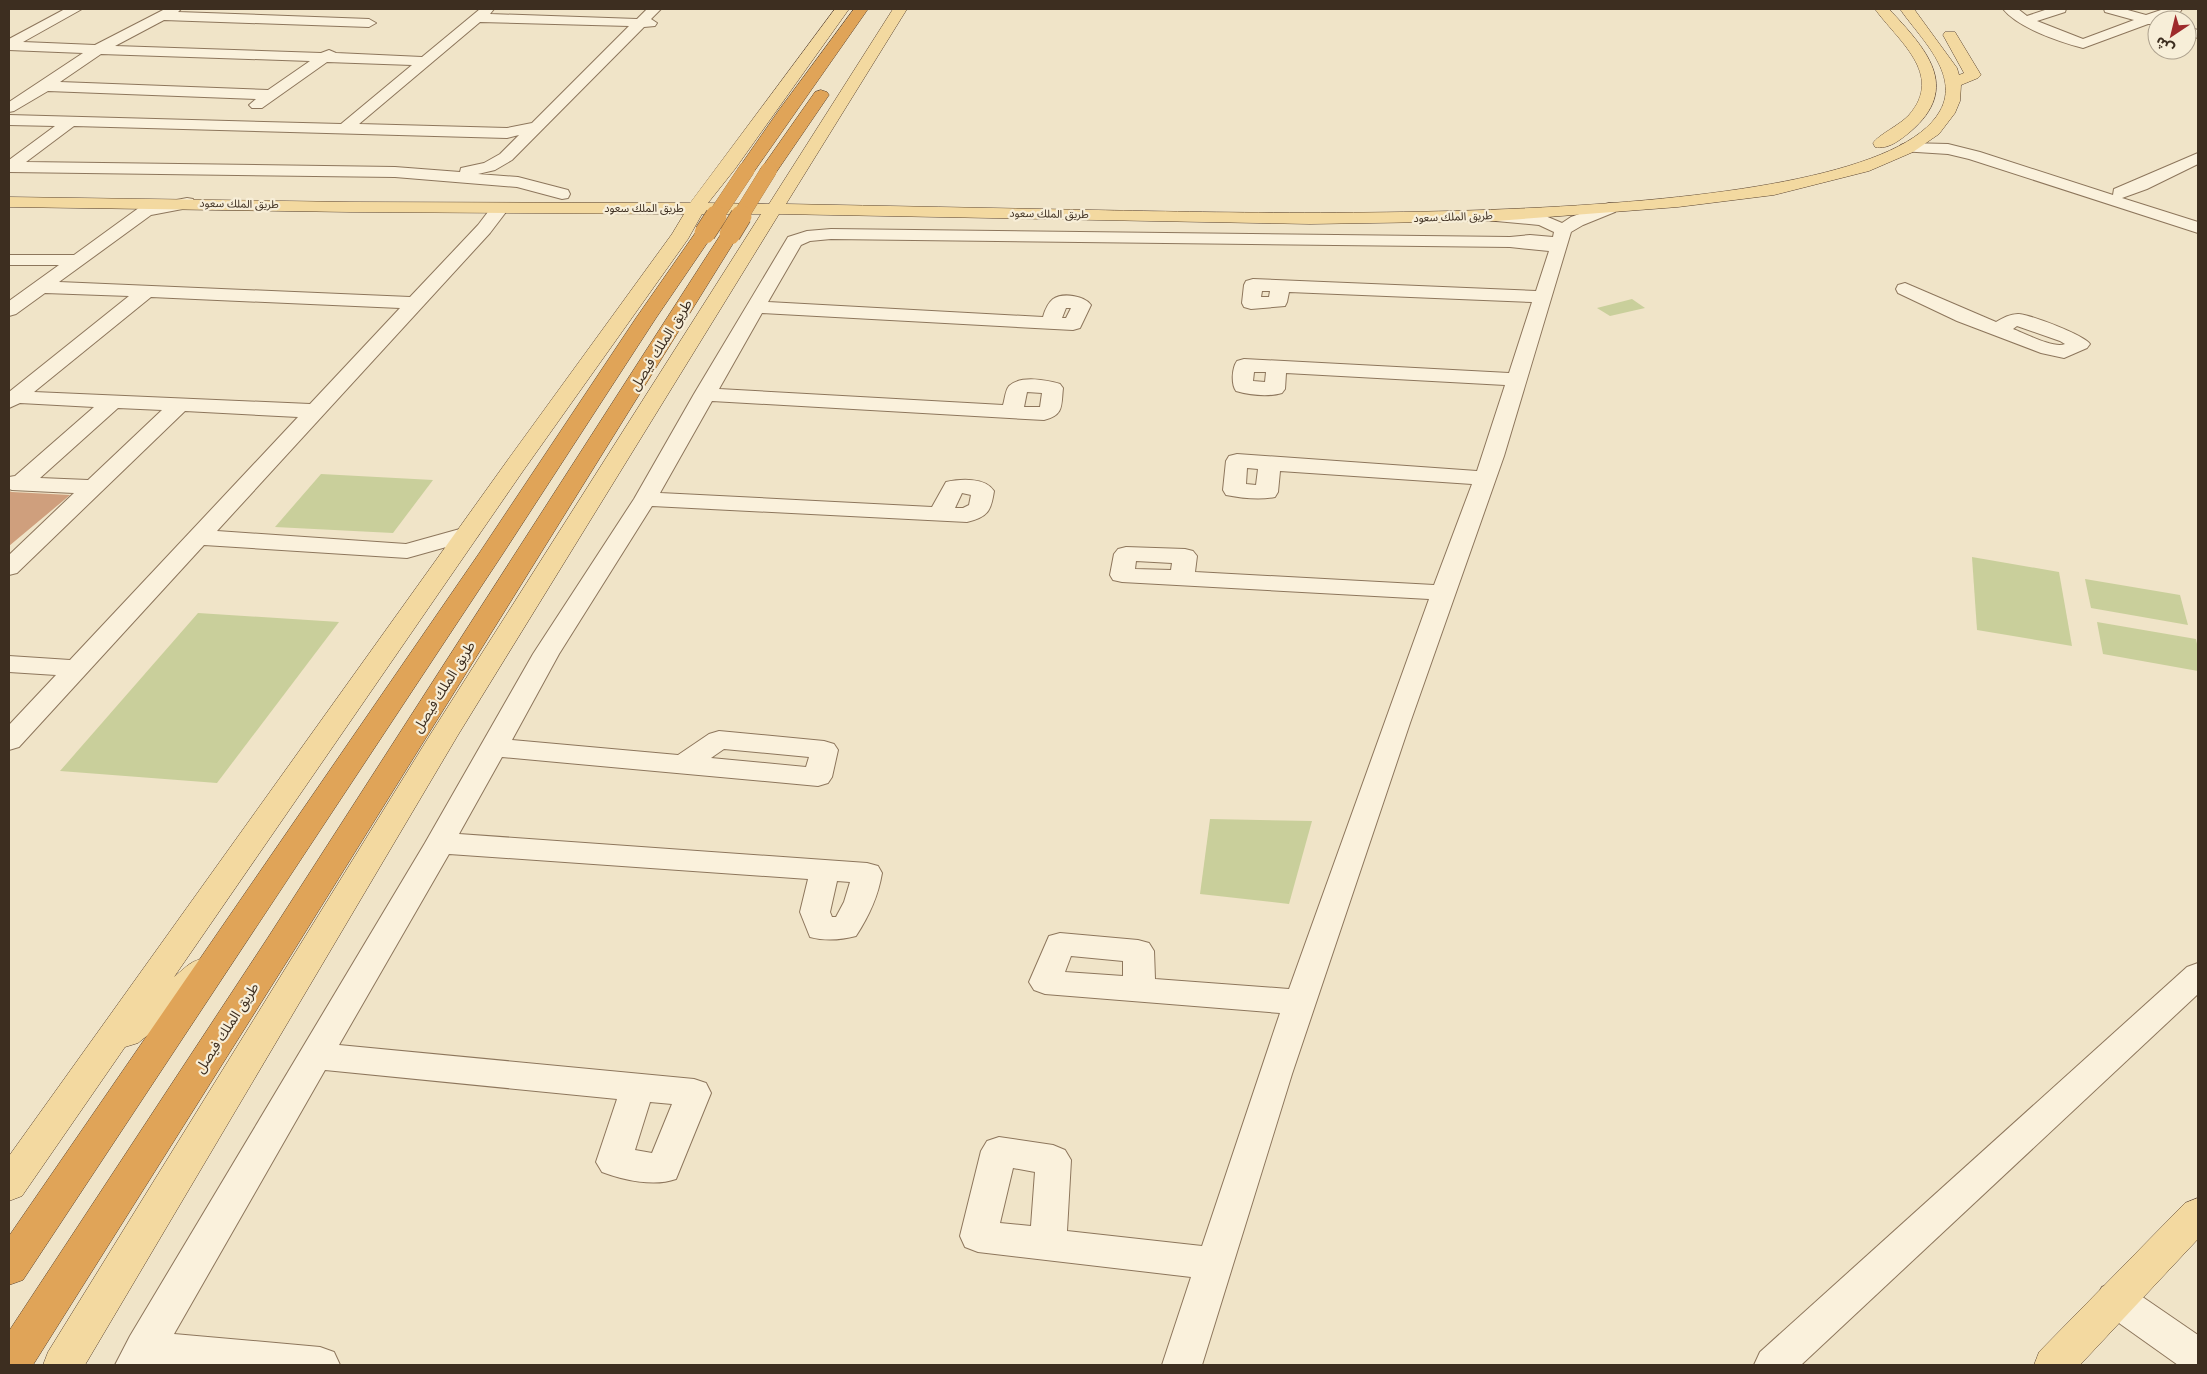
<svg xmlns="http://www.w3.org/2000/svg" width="2207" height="1374" font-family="Georgia,'Noto Sans Arabic',serif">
<rect width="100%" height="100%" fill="#f0e4c8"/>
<g fill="#c9cf9b">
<polygon points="1632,299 1645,308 1610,316 1597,308"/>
<polygon points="321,474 433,480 393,533 275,527"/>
<polygon points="1972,557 2059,572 2072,646 1977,630"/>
<polygon points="2085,579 2180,595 2188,625 2091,608"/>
<polygon points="198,613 339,622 217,783 60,771"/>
<polygon points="2097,622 2196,639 2198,649 2198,671 2103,654"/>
<polygon points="1210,819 1312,821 1289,904 1200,894"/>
</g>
<polygon fill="#cf9f7d" points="9,491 12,492 70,495 9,546"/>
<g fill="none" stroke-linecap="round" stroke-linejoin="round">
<g stroke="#8d765c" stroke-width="2">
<g id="minor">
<path d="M65,9h17l-59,33 72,3 70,-36h16l-3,3 191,7 7,4 -7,4 -205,-7 -49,26 206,7 8,-3 7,3 86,4 58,-48h14l-4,5 147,5 10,-10h14l-10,10 6,4 -2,3 -11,1 -132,133 -17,10 -17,4 40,3 50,13 2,4 -2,4 -6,1 -45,-12 -122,-10 -386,-5v-12l46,-34 -46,-1v-10l332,9 71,-59 -85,-3 -65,46h-10l-3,-3 7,-6 -208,-8 -34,20 -5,1v-10l74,-49 -74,-3v-11zM480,22l149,4 -97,97 -25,5 -148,-4zM101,54l209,7 -42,29 -208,-8zM74,126l433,12 12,-3 -19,19 -16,9 -23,5 -1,4 -65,-5 -369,-5z"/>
<path d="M2003,9h15l9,7 21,-7h18l-1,3 -28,9 46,18 51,-19 -29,-8 -1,-3h20l22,6 18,-6h18l-2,3 -23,8v4h-9l-65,24c-23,-6 -65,-20 -80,-39z"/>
<polygon points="2187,27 2198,30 2198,38 2187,35"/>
<polygon points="1907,143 1948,144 1980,152 2113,195 2114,189 2198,153 2198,164 2147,189 2122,198 2198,222 2198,233 1969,159 1948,154 1901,151 1899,148 1901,145"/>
<path d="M187,198l6,1 2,4 -2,4 -42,8 -92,67 351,15 68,-72 16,-21h12l3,4 -19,25 -273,298 189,13 61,-17 8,2 4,5 -4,5 -68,19 -203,-13 -185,202 -10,3v-25l47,-50 -47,-3v-16l61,4 228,-243 -113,-6 -168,162 -8,2v-20l65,-62 -62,-3 -3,-1v-12l6,-1 79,-69 -74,-4 -11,5v-16l120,-96 -84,-3 -29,21 -7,2v-15l50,-36h-50v-10h65l66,-48zM151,297l249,11 -90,96 -276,-12zM118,408l44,2 -74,70 -48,-2z"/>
<path d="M1609,203l6,1 3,4 -3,4 -32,13 -12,7 -67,224 -94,267 -118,351 -90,291h-40l29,-88 -213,-25 -13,-5 -5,-11 21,-85 6,-10 12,-4 54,8 12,5 6,10 -4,71 135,15 78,-233 -235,-19 -11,-4 -5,-8 20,-46 11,-3 78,7 11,3 5,8 1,28 134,10 140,-390 -307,-17 -9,-2 -3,-5 4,-21 4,-5 8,-2 59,2 8,2 4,5 -2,16 239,13 38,-101 -192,-13 -2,21 -3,5c-15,3 -34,1 -49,-2l-3,-5 3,-29 3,-5 8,-2 240,17 28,-86 -219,-12 -1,16 -3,4c-14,4 -32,2 -46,-2 -5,-7 -4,-23 1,-30l7,-2 265,14 23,-71 -243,-10 -2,10 -2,4 -34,3 -7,-2 -2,-4 2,-18 2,-4 7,-2 283,12 13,-40 -39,-4 -679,-8 -21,2 -9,4 -33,57 275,15c2,-7 5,-14 10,-18 10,-7 32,-3 38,6l-11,23 -7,2 -311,-17 -43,76 284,16c2,-6 2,-14 6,-19 11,-11 38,-6 51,-2l3,4c-2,18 1,27 -19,32l-332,-19 -52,92 272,14 14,-25c14,-3 39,-5 48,9 -3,20 -6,26 -27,31l-315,-16 -93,148 -47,86 166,15 31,-21 10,-3 105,10 10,3 4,6 -6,27 -4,6 -10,3 -316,-29 -43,77 408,29 11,3 4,7c-4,24 -13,43 -26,63 -15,4 -31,5 -46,1l-10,-25 8,-33 -359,-25 -110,191 355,34 12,4 5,10 -35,86c-22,8 -53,1 -74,-7l-6,-10 21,-63 -292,-29 -151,264 146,13 14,5 6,13h-225l15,-29 295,-493 108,-189 101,-155 60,-105 94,-157 19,-6 24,-2 679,8 20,-2 23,2 1,-5 -15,-7 -43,-4 -6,-1 -3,-4 3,-4 6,-1 47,4 19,8 9,-6zM1262,291h8l-1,6h-8zM1066,308h5l-5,10h-4zM1254,372h12l-1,10 -12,-1zM1027,392l15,1 -2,14h-16zM1247,468l11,1 -2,16 -10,-1zM962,493l9,2 -2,10 -6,3h-8zM1136,561l36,2 -1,7 -36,-1zM724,749l85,8 -3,10 -95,-9zM837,881l13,1 -6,20 -8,15h-4l-2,-5zM1071,956l52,5v15l-58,-4zM650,1102l22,2 -20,49 -17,-3zM1013,1168l22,4 -4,54 -31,-3z"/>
<path d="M1905,283l91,39c7,-4 14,-8 22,-8 11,0 66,21 72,30l-3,4 -23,10 -23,-5 -84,-32 -59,-28 -2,-4 2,-4zM2017,326l43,15 5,3c-11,5 -41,-11 -52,-15z"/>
<polygon points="2198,963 2198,994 1801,1365 1754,1365 1760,1352 2187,967"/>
<polygon points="2115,1282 2128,1287 2198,1335 2198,1365 2178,1365 2102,1311 2096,1299 2102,1287"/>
</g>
</g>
<g stroke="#5b4430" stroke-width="1">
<g id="major">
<path d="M835,9h14l-114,160 -27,34 61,1 124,-195h14l-121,195c102,2 204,4 305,6 142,2 780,24 849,-99 21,-37 -21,-74 -40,-102h14l43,59 2,7 5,-2 -21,-38 2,-3h10l26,43 -3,3 -17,7 -1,16 -5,12 -16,21 -26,18 -44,19 -95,24 -96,12 -182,14 -186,3 -531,-10 -321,521 -373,630h-42l5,-13 382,-617 331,-521h-59l-14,25 -165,232 -349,506c16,-13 21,-22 43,-16l5,9 -5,9 -79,64 -13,4 -103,149 -13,5v-45l498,-695 165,-227 12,-20 -334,-2 -341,-5v-10l341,5 340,1z"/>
<path d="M1875,9h14c36,39 74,78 21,123 -10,8 -22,18 -35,15l-2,-4c5,-8 27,-18 36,-28 36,-41 -12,-75 -34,-106z"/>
<polygon points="2198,1198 2198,1239 2080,1365 2034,1365 2039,1352 2185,1203"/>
</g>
</g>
<g stroke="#5b4430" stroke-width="1">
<g id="highway">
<polygon points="854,9 868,9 753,173 741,173 738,169 779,110"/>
<polygon points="821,90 827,92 829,95 775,174 763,174 760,170 763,166 815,92"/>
<polygon points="705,227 712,229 714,233 656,318 504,552 23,1280 9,1285 9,1236 480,552 636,318 698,229"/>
<polygon points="730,228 737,230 739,234 291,955 33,1365 9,1365 9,1331 267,939 721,234 723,230"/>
</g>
</g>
<use href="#minor" fill="#faf1dc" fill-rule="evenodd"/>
<use href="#major" fill="#f3d9a0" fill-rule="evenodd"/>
<use href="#highway" fill="#e0a458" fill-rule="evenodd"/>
<g stroke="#5b4430" stroke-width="16" stroke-linecap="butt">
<g id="highway-bridge-far1">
<polyline points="715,217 747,169"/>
<polyline points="740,217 769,170"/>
</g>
</g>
<g stroke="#5b4430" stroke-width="22" stroke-linecap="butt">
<g id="highway-bridge">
<polyline points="705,233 716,216"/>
<polyline points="730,234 741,216"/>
</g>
</g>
<use href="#highway-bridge-far1" stroke="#e0a458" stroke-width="16"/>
<use href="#highway-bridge" stroke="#e0a458" stroke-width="21"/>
</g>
<g text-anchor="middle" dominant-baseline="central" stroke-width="4.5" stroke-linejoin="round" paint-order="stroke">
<g font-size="11" fill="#3d2e20" stroke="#f7eed8">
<text transform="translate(239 204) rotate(1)">طريق الملك سعود</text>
<text x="644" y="208">طريق الملك سعود</text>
<text transform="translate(1049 214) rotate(1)">طريق الملك سعود</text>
<text transform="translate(1453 217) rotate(-2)">طريق الملك سعود</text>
</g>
<g font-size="14" fill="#3d2e20" stroke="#f7eed8">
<text transform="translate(661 345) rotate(-58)">طريق الملك فيصل</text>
<text transform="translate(444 687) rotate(-58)">طريق الملك فيصل</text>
<text transform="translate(227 1028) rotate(-57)">طريق الملك فيصل</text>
</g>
</g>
<rect width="2207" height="1374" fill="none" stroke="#3d2e20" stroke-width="20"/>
<g transform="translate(2172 35) rotate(215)"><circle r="24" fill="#f7eed8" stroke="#ada18e"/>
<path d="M0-4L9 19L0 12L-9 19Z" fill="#9e2a2b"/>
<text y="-8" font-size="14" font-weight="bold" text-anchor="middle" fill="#3d2e20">ش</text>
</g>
</svg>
